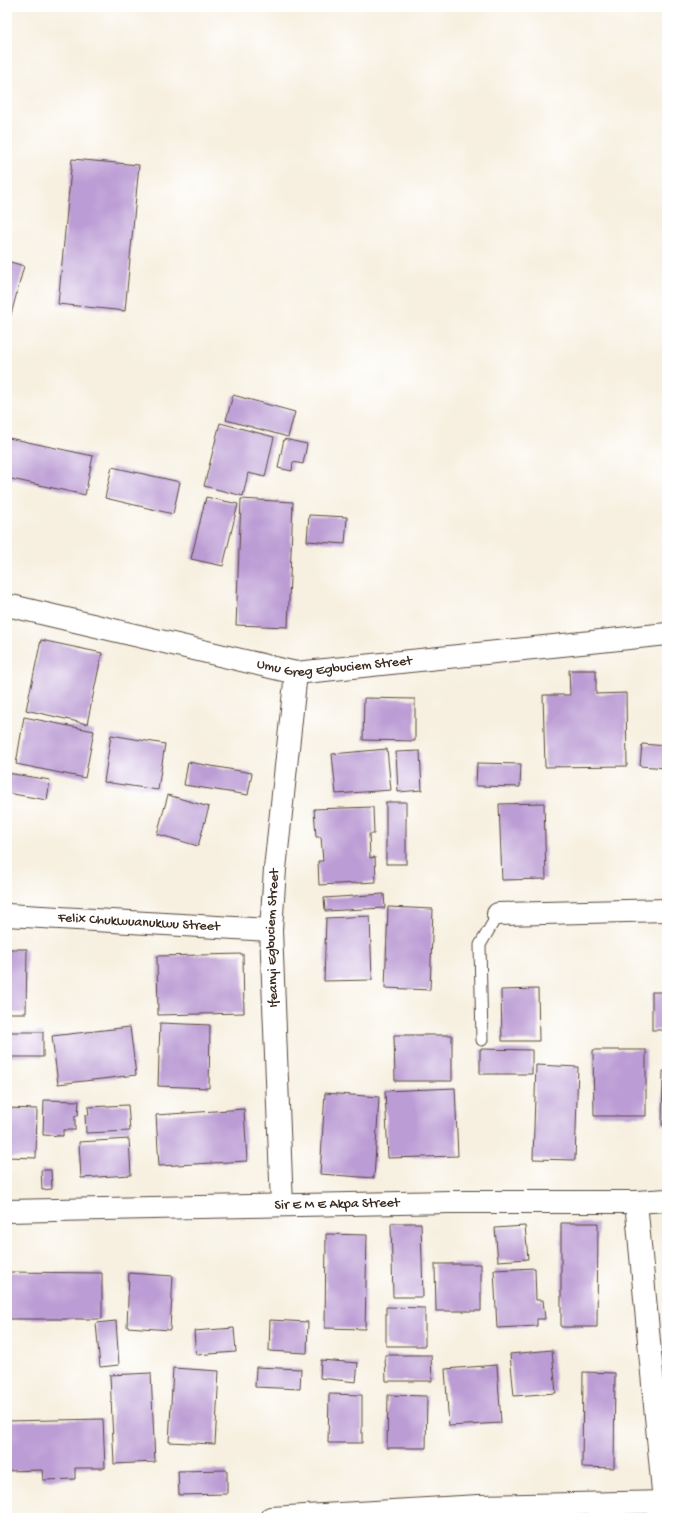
<svg xmlns="http://www.w3.org/2000/svg" width="674" height="1525" font-family="'Gochi Hand',sans-serif">
<rect width="100%" height="100%" fill="#fff"/>
<filter id="ink" filterUnits="userSpaceOnUse"><feTurbulence type="fractalNoise" baseFrequency=".025" numOctaves="2"/><feDisplacementMap in="SourceGraphic" scale="8" xChannelSelector="R" yChannelSelector="G"/><feConvolveMatrix kernelMatrix="1 2 1 2 8 2 1 2 1" color-interpolation-filters="sRGB"/></filter>
<filter id="wash" filterUnits="userSpaceOnUse"><feTurbulence type="fractalNoise" baseFrequency=".012" numOctaves="4" result="noise"/><feDisplacementMap in="SourceGraphic" scale="16" xChannelSelector="R" yChannelSelector="G"/><feGaussianBlur stdDeviation="0.9" result="paint"/><feColorMatrix in="noise" values="0 0 0 0 0 0 0 0 0 0 0 0 0 0 0 0 0 1.4 0 .05"/><feComposite in="paint" operator="in"/></filter>
<g filter="url(#wash)">
<rect width="100%" height="100%" fill="#f7f0e0"/>
<g id="blocks">
<g fill="#bb9cd4">
<polygon points="72,159 139,165 125,311 58,304"/>
<polygon points="7,261 24,266 9,322 7,322"/>
<polygon points="233,395 295,412 288,437 226,420"/>
<polygon points="220,423 274,437 265,477 248,473 243,496 204,486"/>
<polygon points="9,438 93,456 85,495 7,478 7,448"/>
<polygon points="284,439 307,444 303,464 293,462 292,471 278,468"/>
<polygon points="112,467 180,482 173,514 105,498"/>
<polygon points="206,497 238,504 223,566 191,559"/>
<polygon points="241,499 293,502 288,627 236,625"/>
<polygon points="309,515 347,517 345,544 307,541"/>
<polygon points="41,640 102,653 87,724 26,710"/>
<polygon points="569,670 596,670 596,694 626,693 627,766 545,767 543,695 570,695"/>
<polygon points="364,698 415,699 415,741 363,740"/>
<polygon points="24,717 94,731 85,778 16,764"/>
<polygon points="111,735 165,744 158,790 104,782"/>
<polygon points="642,744 667,746 667,768 640,766"/>
<polygon points="387,749 391,790 336,794 332,754"/>
<polygon points="420,751 422,790 398,792 396,752"/>
<polygon points="188,762 252,773 248,795 184,785"/>
<polygon points="477,763 521,764 520,787 476,786"/>
<polygon points="7,773 50,780 47,800 7,793"/>
<polygon points="168,795 209,807 198,846 157,834"/>
<rect x="386" y="802" width="20" height="62"/>
<polygon points="544,803 546,879 502,880 499,804"/>
<polygon points="373,807 374,834 369,834 370,858 375,857 376,882 319,885 318,861 323,861 321,837 316,837 314,809"/>
<polygon points="384,894 385,908 325,911 324,898"/>
<polygon points="388,907 433,909 430,990 385,988"/>
<polygon points="370,916 372,980 324,981 326,918"/>
<polygon points="7,949 27,949 26,1013 7,1013"/>
<polygon points="243,954 244,1013 158,1015 157,956"/>
<polygon points="538,989 539,1041 502,1041 501,990"/>
<rect x="652" y="992" width="15" height="38"/>
<polygon points="160,1023 210,1025 209,1088 158,1086"/>
<polygon points="130,1027 136,1075 58,1084 52,1036"/>
<rect x="7" y="1032" width="36" height="25"/>
<polygon points="394,1035 452,1035 452,1081 395,1081"/>
<polygon points="480,1049 532,1050 532,1074 480,1074"/>
<polygon points="593,1050 646,1050 646,1116 594,1116"/>
<polygon points="536,1065 578,1067 575,1160 533,1159"/>
<polygon points="663,1071 667,1071 667,1125 662,1125"/>
<polygon points="455,1088 458,1156 388,1158 385,1091"/>
<polygon points="325,1093 379,1097 374,1178 320,1174"/>
<polygon points="44,1100 79,1101 78,1116 75,1116 75,1130 63,1130 63,1136 43,1135"/>
<polygon points="128,1105 130,1131 86,1133 85,1115 89,1115 88,1107"/>
<polygon points="7,1108 37,1109 36,1158 7,1157"/>
<polygon points="244,1109 247,1161 159,1166 156,1115"/>
<polygon points="129,1139 131,1175 81,1178 79,1142"/>
<polygon points="41,1170 51,1170 52,1189 42,1190"/>
<polygon points="391,1223 421,1223 423,1297 393,1297"/>
<polygon points="561,1223 598,1223 597,1327 561,1327"/>
<polygon points="525,1226 528,1259 498,1261 495,1228"/>
<polygon points="326,1234 367,1235 365,1329 325,1328"/>
<polygon points="435,1264 481,1264 481,1311 436,1311"/>
<polygon points="535,1268 536,1300 543,1300 545,1319 537,1319 537,1326 497,1328 494,1270"/>
<polygon points="7,1272 102,1273 102,1319 7,1319"/>
<polygon points="129,1273 173,1276 170,1330 127,1327"/>
<polygon points="386,1307 425,1308 425,1346 386,1346"/>
<polygon points="270,1320 308,1322 307,1353 269,1351"/>
<polygon points="116,1321 119,1365 100,1367 96,1323"/>
<polygon points="234,1328 236,1352 196,1355 194,1331"/>
<polygon points="552,1350 556,1393 514,1396 510,1354"/>
<polygon points="385,1355 431,1355 432,1381 386,1381"/>
<polygon points="321,1360 358,1363 356,1382 320,1378"/>
<polygon points="497,1365 501,1423 449,1426 445,1369"/>
<polygon points="256,1367 301,1369 300,1389 255,1387"/>
<polygon points="173,1368 219,1371 215,1444 169,1442"/>
<polygon points="583,1372 615,1373 614,1468 582,1467"/>
<polygon points="151,1373 155,1462 114,1464 110,1375"/>
<polygon points="329,1394 362,1395 362,1443 328,1443"/>
<polygon points="388,1395 427,1396 426,1448 387,1448"/>
<polygon points="103,1419 105,1468 75,1468 75,1479 43,1480 42,1470 7,1471 7,1421"/>
<polygon points="227,1470 227,1494 179,1495 178,1471"/>
</g>
</g>
</g>
<g filter="url(#ink)">
<use href="#blocks" fill-opacity="0" stroke="#57483b" stroke-width="1"/>
<g fill="none" stroke-linecap="round" stroke-linejoin="round">
<g stroke="#57483b" stroke-width="13">
<polyline id="lane" points="482,1040 480,945 498,914"/>
</g>
<g stroke="#57483b" stroke-width="24">
<g id="street">
<path id="s1" d="M7,605l289,68 371,-39"/>
<polyline points="498,914 667,910"/>
<path id="s2" d="M7,915l264,15"/>
<polyline points="636,1202 664,1502"/>
<path id="s3" d="M282,1205l-11,-275 4,-61 21,-196"/>
<path id="s4" d="M7,1211l443,-9h186l31,-2"/>
<polyline points="271,1518 479,1506 667,1502"/>
</g>
</g>
<use href="#lane" stroke="#fff" stroke-width="11"/>
<use href="#street" stroke="#fff" stroke-width="22"/>
</g>
</g>
<g text-anchor="middle" dominant-baseline="central" stroke-width="3.5" stroke-linejoin="round" paint-order="stroke">
<g font-size="14" fill="#3b2a1e" stroke="#fff">
<text stroke="none"><textPath href="#s1" startOffset="335">Umu Greg Egbuciem Street</textPath></text>
<text stroke="none"><textPath href="#s2" startOffset="132">Felix Chukwuanukwu Street</textPath></text>
<text stroke="none"><textPath href="#s3" startOffset="267">Ifeanyi Egbuciem Street</textPath></text>
<text stroke="none"><textPath href="#s4" startOffset="330">Sir E M E Akpa Street</textPath></text>
</g>
</g>
<rect width="674" height="1525" fill="none" stroke="#fff" stroke-width="24"/>
</svg>
